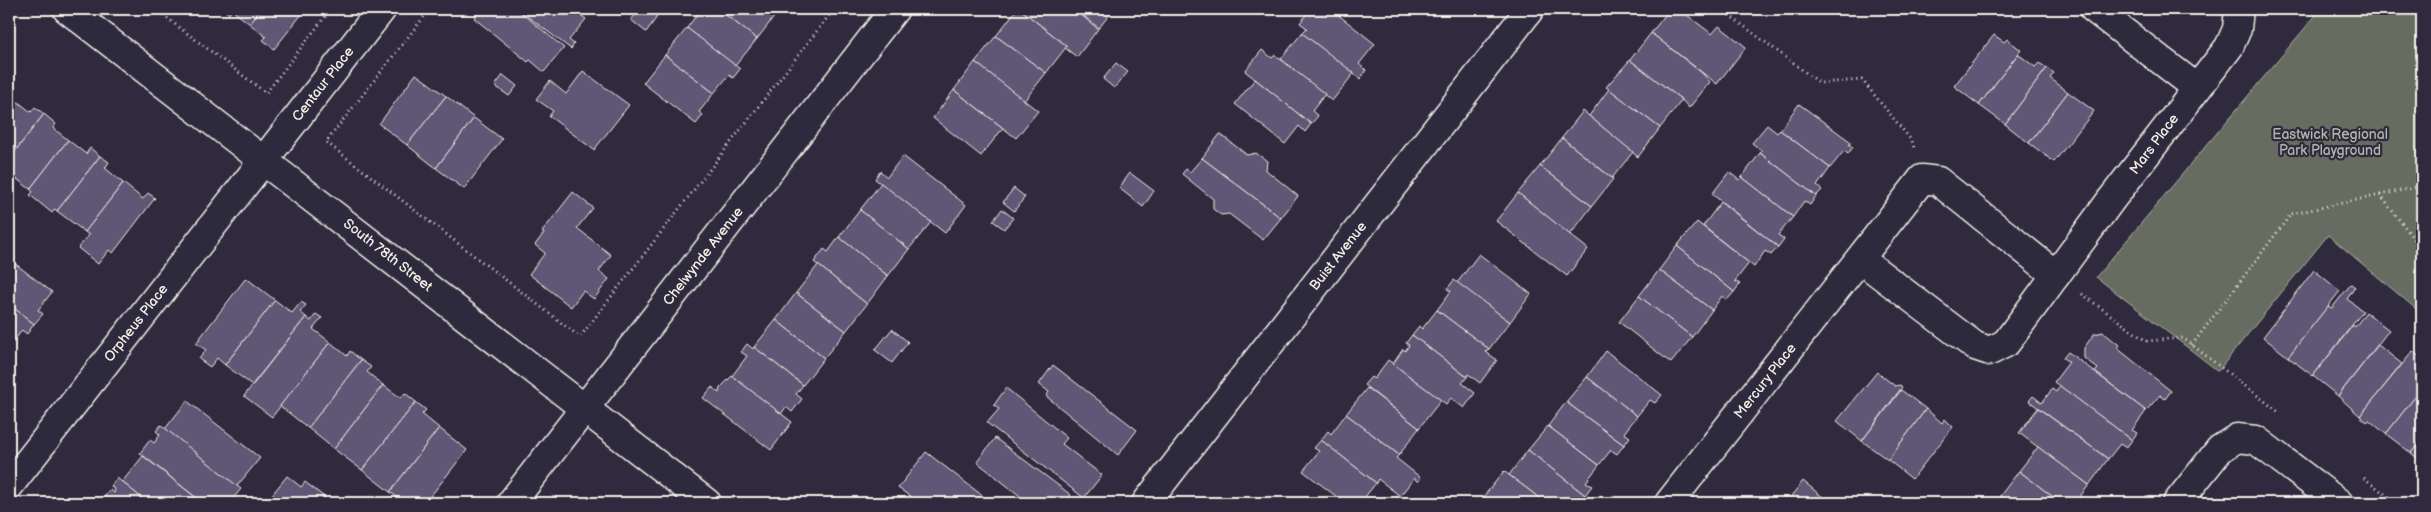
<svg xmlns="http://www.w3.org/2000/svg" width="2431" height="512" font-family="'Balsamiq Sans',sans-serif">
<rect width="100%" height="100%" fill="#2f2a3d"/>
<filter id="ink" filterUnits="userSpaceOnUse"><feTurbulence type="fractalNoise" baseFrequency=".02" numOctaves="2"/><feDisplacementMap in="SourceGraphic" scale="10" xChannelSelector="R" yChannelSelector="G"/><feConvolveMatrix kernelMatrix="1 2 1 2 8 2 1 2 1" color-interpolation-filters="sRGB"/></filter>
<g filter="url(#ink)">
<polygon fill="#666c5e" stroke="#adaea3" points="2321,9 2422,9 2422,314 2328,235 2218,371 2096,277"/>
<g fill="#605774" stroke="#f4f1e8">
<polygon points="223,9 261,9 250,24 232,10 229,14"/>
<polygon points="261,9 306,9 274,49 263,40 266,37 250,24"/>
<polygon points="481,9 488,13 491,9 517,9 564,48 544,72 530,60 528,62 474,18"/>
<polygon points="518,9 573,9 586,19 569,40 574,44 571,49"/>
<polygon points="640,9 647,9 657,17 646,32 631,20"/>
<polygon points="701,9 718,9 757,39 735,66 687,28"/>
<polygon points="718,9 774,9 778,12 757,39"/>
<polygon points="1017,9 1020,9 1067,46 1046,73 996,36"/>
<polygon points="1020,9 1074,9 1098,29 1077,57 1065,48 1067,46"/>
<polygon points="1075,9 1114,9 1099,28"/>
<polygon points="1310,9 1316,9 1320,12 1322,9 1331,9 1375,44 1359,64 1366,70 1360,79 1302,33 1307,28 1300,23"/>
<polygon points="1670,9 1679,9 1712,34 1719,26 1746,47 1717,84 1651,33"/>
<polygon points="687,28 740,69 733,78 729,75 714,93 665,55"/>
<polygon points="1302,33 1354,73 1332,101 1281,59"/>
<polygon points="1651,33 1702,73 1710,82 1689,108 1682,100 1630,60"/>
<polygon points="1994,35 2004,42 2007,39 2021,50 1979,105 1954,86"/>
<polygon points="996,36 1046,73 1024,101 975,62"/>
<polygon points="1262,50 1272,58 1275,55 1325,94 1312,111 1318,116 1311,124 1245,71"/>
<polygon points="2018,54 2035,67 2039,63 2047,68 2005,124 1979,105"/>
<polygon points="665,55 714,93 699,112 703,115 696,124 643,83"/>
<polygon points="1630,60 1682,100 1660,128 1606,87"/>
<polygon points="975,62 1038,111 1016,138 954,90"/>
<polygon points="1116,63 1128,72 1114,88 1103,79"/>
<polygon points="2047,68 2054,73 2050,78 2068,92 2029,143 2005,124"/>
<polygon points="583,71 629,105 594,150 549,116 553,111 536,99 550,81 566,94"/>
<polygon points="416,74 446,96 407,145 379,124"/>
<polygon points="503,75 517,86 509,96 495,86"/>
<polygon points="1255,79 1311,124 1305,132 1299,126 1285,144 1235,104"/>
<polygon points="1609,89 1660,128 1638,157 1589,116"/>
<polygon points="954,90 1003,128 981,156 933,118"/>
<polygon points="2068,92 2094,111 2054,162 2029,143"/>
<polygon points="446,96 474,118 436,168 407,145"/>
<polygon points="13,98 31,112 35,107 44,114 9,159 9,103"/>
<polygon points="1799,104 1851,142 1849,145 1853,147 1848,154 1844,151 1830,168 1780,130"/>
<polygon points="1583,111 1633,152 1612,178 1562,138"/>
<polygon points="44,114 56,124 53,128 68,140 30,189 9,173 9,159"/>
<polygon points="474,118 502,139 464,189 436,168"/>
<polygon points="1767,125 1777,133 1780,130 1830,168 1817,186 1822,190 1816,196 1760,153 1762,151 1752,143"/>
<polygon points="1220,134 1247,155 1256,153 1267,161 1266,170 1298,196 1281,218 1202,158"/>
<polygon points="1562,138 1613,179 1592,206 1540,166"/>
<polygon points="68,140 86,154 90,148 100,156 57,211 55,209 52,213 30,195 33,192 30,189"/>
<polygon points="1760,153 1816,196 1810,205 1804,201 1793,217 1742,177"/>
<polygon points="100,156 109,162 105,168 123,183 85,232 57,211"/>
<polygon points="903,156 966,205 945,233 875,179 880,171 887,177"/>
<polygon points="1202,158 1281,218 1263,240 1229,214 1221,215 1213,209 1213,199 1182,174 1186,169 1190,172"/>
<polygon points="1540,166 1592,206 1570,235 1518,193"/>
<polygon points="1729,172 1739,180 1742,177 1793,217 1778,235 1784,239 1778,247 1712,194"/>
<polygon points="1130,173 1154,191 1143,207 1119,188"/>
<polygon points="123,183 143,199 148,193 155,198 113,253 109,250 98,264 78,248 89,235 85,232"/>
<polygon points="881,183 931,222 909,249 860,210"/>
<polygon points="1014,188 1025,197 1014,211 1003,202"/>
<polygon points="573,192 593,208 577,228 611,255 599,271 609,279 594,299 583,291 571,307 529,274 545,253 535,245 544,233 542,232"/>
<polygon points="1518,193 1588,249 1567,276 1496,221"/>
<polygon points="1721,202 1778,247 1771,255 1765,251 1754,267 1703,226"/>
<polygon points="1002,209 1013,218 1004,229 993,221"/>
<polygon points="860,210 909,249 888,276 839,237"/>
<polygon points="1697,222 1749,263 1735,281 1740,284 1734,292 1677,246"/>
<polygon points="839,237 888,276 867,304 814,262 824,249 828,252"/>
<polygon points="1677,246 1734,292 1727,300 1722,296 1712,310 1659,270"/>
<polygon points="1479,254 1531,294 1510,322 1457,283"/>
<polygon points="9,259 52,292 38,310 43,314 34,324 9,304"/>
<polygon points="818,265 867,304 846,331 796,293"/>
<polygon points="1659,270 1712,310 1692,337 1639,296"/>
<polygon points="2314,270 2340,291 2288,357 2263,337"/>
<polygon points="246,278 275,300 225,365 217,358 210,367 199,359 206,350 196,343"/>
<polygon points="1454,280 1510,322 1489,349 1437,310 1451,291 1447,289"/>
<polygon points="2351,284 2355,287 2347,299 2363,311 2313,376 2288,357 2328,306 2332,308"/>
<polygon points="796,293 846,331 824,358 776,320"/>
<polygon points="1639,296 1692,337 1671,363 1619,322"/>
<polygon points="275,300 292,313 301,302 306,305 300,312 306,317 252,385 225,365"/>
<polygon points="9,304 34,324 27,334 22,330 9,348"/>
<polygon points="1437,310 1489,349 1486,352 1497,360 1480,383 1468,374 1467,377 1412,335 1419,326 1422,329"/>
<polygon points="2366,312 2389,330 2338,396 2313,376 2353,325 2355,327"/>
<polygon points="316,314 322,318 313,329 330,342 272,417 244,396 306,317 311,321"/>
<polygon points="776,320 824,358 803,385 754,347"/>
<polygon points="892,329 908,342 892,363 875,350"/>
<polygon points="2103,332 2119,345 2117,348 2171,391 2165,399 2160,395 2146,411 2095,372 2098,369 2084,358 2084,348 2094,334"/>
<polygon points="1412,335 1467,377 1462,383 1475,393 1464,408 1451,398 1446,404 1393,364 1403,349 1405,351 1409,345 1406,343"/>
<polygon points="330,342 347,356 350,351 361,360 308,428 280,406"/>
<polygon points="747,344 753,349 754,347 803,385 796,394 802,399 792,412 786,407 781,414 732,376 747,356 741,352"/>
<polygon points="2378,345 2402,364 2360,416 2338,396"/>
<polygon points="1606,351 1662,395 1655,403 1650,400 1637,416 1587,377"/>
<polygon points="2413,351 2422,359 2422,388 2386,434 2369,420 2367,422 2360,416"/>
<polygon points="2068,352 2146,411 2132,430 2137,433 2132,440 2054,382 2069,362 2063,358"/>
<polygon points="361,360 371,367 367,372 383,385 334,449 308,428"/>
<polygon points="1388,360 1441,400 1419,428 1364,385 1371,377 1374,379"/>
<polygon points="1053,365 1137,430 1118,455 1046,396 1049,392 1039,384"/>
<polygon points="1877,372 1895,386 1900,385 1902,387 1862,441 1837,421"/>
<polygon points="732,376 792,422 771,450 703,398 712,387 719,393 720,388"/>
<polygon points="1587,377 1637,416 1624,433 1630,437 1624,445 1566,402"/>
<polygon points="383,385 401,398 405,393 416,402 362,470 334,449"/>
<polygon points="2060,386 2132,440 2126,448 2120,444 2108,459 2029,401 2033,396 2042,403 2052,389 2056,392"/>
<polygon points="1006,388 1067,438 1062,444 1102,475 1084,498 987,423 999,409 994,405"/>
<polygon points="1367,388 1419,428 1399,455 1346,414"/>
<polygon points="2422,388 2422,439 2411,453 2386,434"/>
<polygon points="1901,390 1926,409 1888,460 1862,441"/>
<polygon points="187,401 260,458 237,486 165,429"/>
<polygon points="416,402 426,410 422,414 439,428 390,492 362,470"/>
<polygon points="1566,402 1624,445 1617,454 1611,450 1599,465 1548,426"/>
<polygon points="2038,408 2108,459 2089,485 2019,433"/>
<polygon points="1926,409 1942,423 1945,419 1953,427 1912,479 1888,460"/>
<polygon points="1346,414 1399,455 1396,458 1421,478 1418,482 1414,478 1400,496 1378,479 1376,483 1321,440 1328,431 1331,434"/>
<polygon points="161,425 241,489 229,503 203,503 140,453 150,440 154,443 160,435 156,431"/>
<polygon points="1548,426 1599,465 1586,482 1592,486 1585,495 1528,450"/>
<polygon points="439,428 467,450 425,503 405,503 390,492"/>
<polygon points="995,438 1071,495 1064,503 1029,503 977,462"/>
<polygon points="2422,439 2422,462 2411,453"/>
<polygon points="1321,440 1376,483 1360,503 1345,503 1303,471 1319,451 1314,448"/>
<polygon points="2038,447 2089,485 2075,503 2061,503 2019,471"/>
<polygon points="1528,450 1585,495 1578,503 1573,499 1570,503 1546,503 1509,475"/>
<polygon points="926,452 992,503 915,503 917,501 898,488"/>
<polygon points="143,456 203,503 148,503 122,482"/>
<polygon points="1504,471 1509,475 1546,503 1494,503 1484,496"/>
<polygon points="2019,471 2061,503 2008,503 2000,496"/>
<polygon points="287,476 301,487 305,482 332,503 281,503 271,496"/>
<polygon points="117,478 122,482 148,503 99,503 110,490 114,493 115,490 111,486"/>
<polygon points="1803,481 1830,503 1779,503 1784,497 1788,500"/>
<polygon points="1484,496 1494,503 1479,503"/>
<polygon points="2000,496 2008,503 1994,503"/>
</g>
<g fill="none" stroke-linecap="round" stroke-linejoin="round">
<g stroke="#f4f1e8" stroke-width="31">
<g id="minor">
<polyline points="67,9 707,503"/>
<polyline points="2094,9 2197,88"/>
<polyline points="1860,259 1975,346 1990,351 2006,343 2111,200 2229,47 2237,29 2239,9"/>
<polyline points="9,486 382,9"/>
<polyline points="511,503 895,9"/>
<polyline points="1146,503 1530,9"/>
<polyline points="1669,503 1922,179 1938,181 2056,275"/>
<polyline points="2177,503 2220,449 2237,438 2256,440 2339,503"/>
</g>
</g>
<g stroke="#f4f1e8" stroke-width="3" stroke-dasharray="1 4" stroke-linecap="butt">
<polyline points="155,9 266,93 331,9"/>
<polyline points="430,9 326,142 580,337 834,9"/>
<polyline points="1721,9 1820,83 1862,80 1912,141 1914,148"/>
<polyline points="2380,195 2422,249"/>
<polyline points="2082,294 2146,341 2183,338 2280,413"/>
<polyline points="2192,345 2291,214 2422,186"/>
<polyline points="2364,478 2397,503"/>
</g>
<use href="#minor" stroke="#2f2a3d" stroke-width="28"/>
</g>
</g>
<g text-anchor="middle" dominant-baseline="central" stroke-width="4.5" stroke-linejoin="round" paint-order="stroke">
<g font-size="14" fill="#f4f1e8" stroke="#2f2a3d">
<text transform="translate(323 84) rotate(-52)">Centaur Place</text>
<text transform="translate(2154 144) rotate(-53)">Mars Place</text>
<text transform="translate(388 255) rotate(38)">South 78th Street</text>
<text transform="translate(703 256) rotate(-52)">Chelwynde Avenue</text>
<text transform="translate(1338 256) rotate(-52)">Buist Avenue</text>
<text transform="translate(136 323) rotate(-52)">Orpheus Place</text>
<text transform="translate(1765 381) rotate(-52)">Mercury Place</text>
</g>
<g font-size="14" fill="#b4b5aa" stroke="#2f2a3d">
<text x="2330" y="134">Eastwick Regional<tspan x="2330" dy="16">Park Playground</tspan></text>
</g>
</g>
<rect width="2431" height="512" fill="none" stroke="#2f2a3d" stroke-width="30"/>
<rect x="15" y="15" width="2401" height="482" fill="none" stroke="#f4f1e8" stroke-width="2" filter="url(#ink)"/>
</svg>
